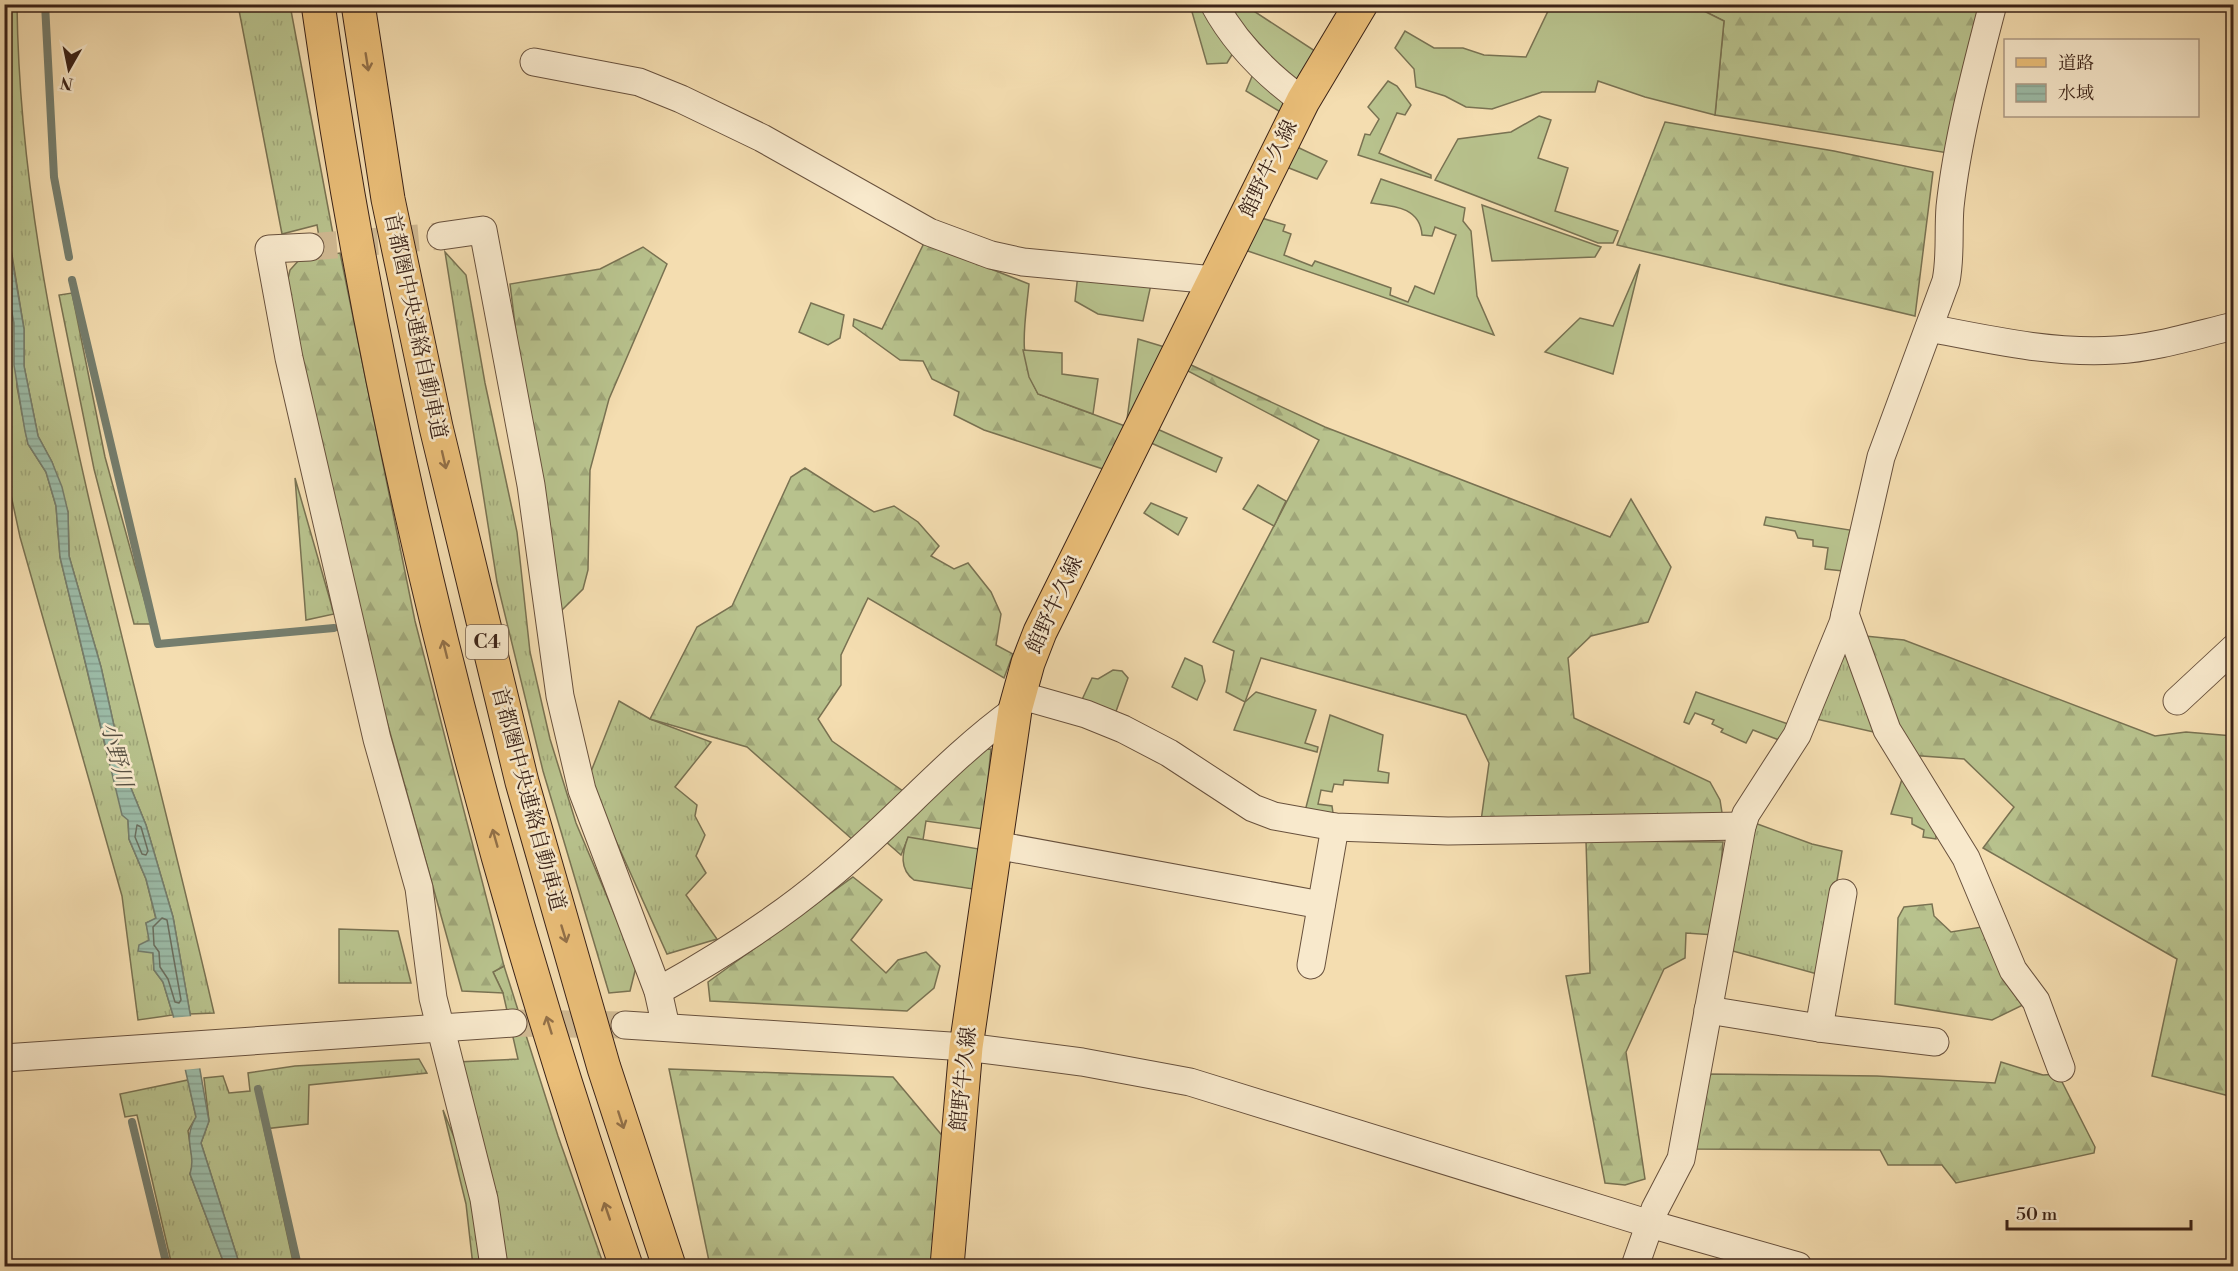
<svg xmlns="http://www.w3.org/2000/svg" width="2238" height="1271" font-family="'Libre Bodoni','Noto Serif JP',serif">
<defs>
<pattern id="grass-tufts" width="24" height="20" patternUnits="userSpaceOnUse" patternTransform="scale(1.5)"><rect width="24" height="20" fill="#b8c28d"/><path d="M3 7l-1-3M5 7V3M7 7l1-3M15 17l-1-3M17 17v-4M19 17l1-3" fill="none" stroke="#9fa679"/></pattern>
<pattern id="forest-firs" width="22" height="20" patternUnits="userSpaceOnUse" patternTransform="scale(1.5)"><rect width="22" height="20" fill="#b8c28d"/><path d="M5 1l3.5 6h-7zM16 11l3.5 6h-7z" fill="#9fa679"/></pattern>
<pattern id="water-rules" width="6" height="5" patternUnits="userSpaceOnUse" patternTransform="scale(1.5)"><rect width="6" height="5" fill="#9cbca8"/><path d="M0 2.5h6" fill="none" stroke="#87a190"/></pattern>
</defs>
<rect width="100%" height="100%" fill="#f4ddb0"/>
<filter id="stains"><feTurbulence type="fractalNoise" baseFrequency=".00333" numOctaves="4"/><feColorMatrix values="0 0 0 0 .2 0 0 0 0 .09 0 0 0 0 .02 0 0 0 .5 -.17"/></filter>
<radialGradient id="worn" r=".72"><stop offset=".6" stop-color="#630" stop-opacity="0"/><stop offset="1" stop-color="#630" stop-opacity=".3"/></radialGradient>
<g fill="url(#grass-tufts)" stroke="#797252" stroke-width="1.5">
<path d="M4,5h13c2,166 34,328 71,490 40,173 86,345 126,518l-24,1 -17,-97 -27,-92 -22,-54 -23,-104 -32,-111 -1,-44 -16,-50 -14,-26 -14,-70v-37l-19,-117z"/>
<polygon points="238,5 290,5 333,234 319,237 317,225 282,234"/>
<polygon points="445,252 466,275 485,383 517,532 530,652 550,739 576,823 619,925 638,959 630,991 609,993 543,771 497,582"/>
<polygon points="4,277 14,323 17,387 28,444 46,472 56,506 60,557 107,754 128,820 129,839 146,879 156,919 146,923 153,953 154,970 163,982 173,1015 138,1020 122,896 20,537 5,467"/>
<polygon points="72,293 105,457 151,624 134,624 94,469 59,295"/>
<polygon points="295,478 334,614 306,620"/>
<polygon points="1847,634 1878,733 1816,719"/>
<polygon points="619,701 650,719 711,742 675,787 697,805 695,816 705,835 696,856 706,873 686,895 717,939 667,954 588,779"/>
<polygon points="1752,822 1812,844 1842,851 1821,975 1729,950"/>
<polygon points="339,929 398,931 411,983 339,983"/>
<polygon points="504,966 558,1136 604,1266 503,1266 457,1062 518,1059 503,993 493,972"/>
<polygon points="419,1059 427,1073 309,1085 308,1124 264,1129 294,1266 240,1266 201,1143 209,1121 204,1078 223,1076 229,1093 250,1091 248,1073 295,1066"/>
<polygon points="188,1080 196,1117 188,1131 193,1163 190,1174 225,1266 172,1266 137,1115 125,1117 120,1094"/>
<polygon points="443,1110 470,1177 488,1266 473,1266 466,1204"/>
</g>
<g fill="url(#forest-firs)" stroke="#797252" stroke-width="1.5">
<polygon points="1692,5 1982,5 1948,153 1715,115 1724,21"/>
<polygon points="1665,122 1834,151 1933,172 1915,316 1617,245"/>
<path d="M926,239l47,23 56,22c-4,41 -12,72 9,110l87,32 -19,44 -122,-40 -30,-15 5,-23 -27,-13 -9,-18 -23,-1 -47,-34 1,-7 28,10z"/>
<polygon points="643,247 667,264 609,399 590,470 588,570 583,589 559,613 529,437 510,284 600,269"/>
<polygon points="340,253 415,621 504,966 493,972 503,993 462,991 379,693 286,287 290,270 300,259"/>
<polygon points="1189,364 1325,427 1610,537 1631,499 1671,567 1648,622 1591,636 1568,658 1574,718 1710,782 1720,800 1723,819 1481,821 1489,763 1466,715 1261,658 1245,702 1226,692 1234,651 1213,642 1319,440 1186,370"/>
<polygon points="805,468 874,512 894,506 918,522 939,546 931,556 954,569 968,563 991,592 1001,614 996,645 1013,654 1004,678 868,598 841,655 841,685 818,719 832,741 903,791 852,839 747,747 650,719 697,627 732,606 791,477"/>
<polygon points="1865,636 1904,640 2155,736 2186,732 2233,736 2233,1097 2152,1076 2177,959 1983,848 2014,807 1964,759 1908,755"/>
<polygon points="991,749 983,829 926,821 923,840 908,838 901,855 884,840 971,750"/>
<polygon points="1586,841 1723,842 1715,935 1686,933 1685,958 1664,969 1626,1052 1645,1179 1625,1185 1605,1183 1566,976 1590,973"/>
<polygon points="853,877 882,900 851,940 886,973 898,960 926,952 940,966 934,988 907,1011 710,1001 708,982"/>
<polygon points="1932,904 1934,916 1951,932 1982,927 2027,1003 1992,1020 1895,1004 1898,918 1904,907"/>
<polygon points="2001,1062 2043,1075 2058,1074 2095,1147 2094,1153 1956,1183 1942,1165 1888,1165 1880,1150 1694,1149 1709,1074 1877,1076 1995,1083"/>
<polygon points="669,1069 893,1077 945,1139 931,1266 710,1266"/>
</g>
<g fill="#b8c28d" stroke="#797252" stroke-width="1.5">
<polygon points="1190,5 1206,5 1233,53 1227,63 1207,64"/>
<polygon points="1228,5 1253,5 1252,10 1315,51 1296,84 1236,18"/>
<polygon points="1557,5 1692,5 1724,21 1715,115 1645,97 1598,81 1595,92 1542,92 1492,109 1466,107 1445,96 1416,87 1414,69 1395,48 1405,31 1434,48 1463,48 1484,55 1526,57 1550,7"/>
<polygon points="1253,74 1289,104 1282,113 1246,91"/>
<polygon points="1388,81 1397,86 1411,105 1405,115 1397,113 1379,153 1431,175 1431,178 1358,155 1365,134 1370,135 1379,119 1368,107"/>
<polygon points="1539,116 1551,120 1538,158 1568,168 1555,211 1618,231 1613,243 1598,243 1435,180 1458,139 1511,132"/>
<polygon points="1295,146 1327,161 1317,179 1284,166"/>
<path d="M1381,179l84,29 -2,13 8,10 6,65 17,39 -252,-86 16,-32 27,8 -2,6 8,3 -7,21 28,11 3,-5 76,27 -1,7 18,7 7,-16 19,8 22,-59 -21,-8 -3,9 -10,-1c-2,-28 -28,-29 -51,-32z"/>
<polygon points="1482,205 1601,247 1595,257 1492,261"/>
<polygon points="1640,264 1613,374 1545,352 1580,318 1613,326"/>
<polygon points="1078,274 1152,280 1143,321 1098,314 1075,301"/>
<polygon points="811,303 844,315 840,338 828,345 799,332"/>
<polygon points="1138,339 1168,348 1127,419"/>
<polygon points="1023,350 1062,353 1062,374 1098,379 1093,414 1038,394 1029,377"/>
<polygon points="1155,428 1222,458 1216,472 1149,442"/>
<polygon points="1258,485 1286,501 1274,526 1243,509"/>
<polygon points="1151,503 1187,518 1178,535 1144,513"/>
<polygon points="1766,517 1850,530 1843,571 1825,569 1828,548 1813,546 1813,540 1798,538 1795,531 1764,525"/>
<polygon points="1185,658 1202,666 1205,681 1197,700 1172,687"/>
<polygon points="1113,670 1122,671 1128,678 1114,717 1080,704 1092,678 1098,679"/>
<polygon points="1256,692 1316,710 1305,743 1318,747 1317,752 1234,730 1245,702"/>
<polygon points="1696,692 1788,724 1779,740 1753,730 1746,743 1721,732 1723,729 1712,724 1714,720 1695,713 1689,724 1684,722"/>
<polygon points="1330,715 1383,735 1378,771 1389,773 1388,783 1344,780 1343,785 1334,784 1332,792 1321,790 1318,804 1332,806 1333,813 1304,815"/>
<polygon points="1903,776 1936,826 1936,839 1923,837 1924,830 1912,824 1912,818 1891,814"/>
<path d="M908,837l71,12 -6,40 -59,-9c-15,-11 -12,-27 -6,-43z"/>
</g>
<path fill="url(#water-rules)" stroke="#757e6e" stroke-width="1.5" d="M4,212l20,117v37l14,70 14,26 10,25 6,25 1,44 32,111 23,104 22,54 27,92 36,204 -8,22 39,123h-15l-35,-92c7,-23 -9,-31 6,-57l-23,-102 -10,-33 -9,-12 -1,-17 -15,-2 1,-6 10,-5 -3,-17 10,-5 -10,-39 -17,-40 -1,-19 -6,-5 -62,-258 -4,-51 -10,-34 -18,-28 -3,-13 -11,-66v-42l-9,-46z"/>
<polygon fill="#f4ddb0" points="193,1016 203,1068 183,1070 171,1018"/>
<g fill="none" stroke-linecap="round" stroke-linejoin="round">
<g stroke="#6b6f60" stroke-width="1.5">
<polygon points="137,825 141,827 148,851 146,855 142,854 135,837"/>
<polygon points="162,918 167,920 181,1000 179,1003 175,1002 168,979 160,967 159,952 154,945 153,927"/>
</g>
<g stroke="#757e6e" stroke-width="8">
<polyline points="45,4 54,177 69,257"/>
<polyline points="72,280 158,644 334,628"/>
<polyline points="258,1089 298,1266"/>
<polyline points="132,1122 167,1266"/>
</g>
<g stroke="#cfb891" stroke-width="27" stroke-dasharray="27 14" stroke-linecap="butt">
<polyline points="310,247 441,236"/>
<polyline points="513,1023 625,1025"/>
</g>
<g stroke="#68513d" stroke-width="29">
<g id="minor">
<path d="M1214,4c21,39 53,71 89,97"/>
<polyline points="534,62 639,82 681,99 762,138 929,232 991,255 1023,262 1214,280"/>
<polyline points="441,236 483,230 531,485 560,696 582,790 658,991 666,1027"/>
<polyline points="310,247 269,249 289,358 377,739 419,888 433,998 484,1199 494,1266"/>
<path d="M1929,328c62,12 124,26 187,22 39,-2 80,-15 118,-24"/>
<polyline points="1845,614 1887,730 1966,858 2013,970 2036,1001 2061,1068"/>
<polyline points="1019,695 1086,714 1123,729 1169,753 1253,808 1274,816 1335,827 1448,831 1742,826"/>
<polyline points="2177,701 2234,648"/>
<polyline points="995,845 1321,905"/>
<polyline points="1311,965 1335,827"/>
<path d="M658,991c59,-33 118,-70 170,-114 65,-53 119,-118 187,-167"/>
<polyline points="1708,1010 1819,1028 1935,1042"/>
<polyline points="625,1025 966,1047 1082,1062 1190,1082 1650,1224 1798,1266"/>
<polyline points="1819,1028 1843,893"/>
<polyline points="4,1058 513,1023"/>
<path d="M1635,1266l20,-57 26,-50 61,-333 4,-12 51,-79 46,-112 38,-166 65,-176c5,-25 2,-49 4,-74 7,-66 26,-138 43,-203"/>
</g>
</g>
<g stroke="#3a2217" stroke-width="35">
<polyline id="major" points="947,1266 966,1047 1015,710 1028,663 1040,632 1303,101 1361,4"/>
</g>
<g stroke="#3a2217" stroke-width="35">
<g id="highway">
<path d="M318,4c61,429 167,853 308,1262"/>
<polyline points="358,4 388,199 436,427 522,782 604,1068 669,1266"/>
</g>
</g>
<use href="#minor" stroke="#f8e9cc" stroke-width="27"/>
<use href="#major" stroke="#eabe78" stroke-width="33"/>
<use href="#highway" stroke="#eabe78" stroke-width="33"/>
</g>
<defs><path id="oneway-shaft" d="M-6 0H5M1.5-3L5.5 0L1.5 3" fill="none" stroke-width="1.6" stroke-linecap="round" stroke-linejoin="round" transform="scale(1.5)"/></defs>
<g stroke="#927048">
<use href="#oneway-shaft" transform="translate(367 62) rotate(81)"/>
<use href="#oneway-shaft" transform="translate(444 460) rotate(77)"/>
<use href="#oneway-shaft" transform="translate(445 649) rotate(-104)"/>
<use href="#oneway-shaft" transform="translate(495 838) rotate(-106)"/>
<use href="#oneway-shaft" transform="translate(564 934) rotate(73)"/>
<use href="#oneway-shaft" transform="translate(549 1025) rotate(-107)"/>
<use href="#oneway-shaft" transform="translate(621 1120) rotate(72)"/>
<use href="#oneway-shaft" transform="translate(607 1211) rotate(-109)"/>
</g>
<g text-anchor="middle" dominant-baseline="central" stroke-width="5" stroke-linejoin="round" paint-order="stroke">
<rect fill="#f8e9cc" stroke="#735e4d" stroke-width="1.5" x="466" y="625" width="42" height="34" rx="4.5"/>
<g font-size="20" font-weight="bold" fill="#3a2217">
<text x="487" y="642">C4</text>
</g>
<g font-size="21" fill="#3a2217" stroke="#f8e9cc">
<text transform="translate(1269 169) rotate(-64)">館野牛久線</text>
<text transform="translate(415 326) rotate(78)">首都圏中央連絡自動車道</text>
<text transform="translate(1055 605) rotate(-65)">館野牛久線</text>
<text transform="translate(528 799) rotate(75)">首都圏中央連絡自動車道</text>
<text transform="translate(964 1079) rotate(-84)">館野牛久線</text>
</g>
<g font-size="22" font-style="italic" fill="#575042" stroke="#f8e9cc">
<text transform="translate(116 755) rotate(75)">小野川</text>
</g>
</g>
<rect width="2238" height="1271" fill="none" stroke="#f4ddb0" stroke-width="24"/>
<rect x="6" y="6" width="2226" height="1259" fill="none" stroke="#3a2217" stroke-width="3"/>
<rect x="12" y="12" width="2214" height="1247" fill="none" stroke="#3a2217" stroke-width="1.5"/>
<rect x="2004" y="39" width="195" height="78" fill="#f8e9cc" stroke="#ac9984" stroke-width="1.5"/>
<rect x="2016" y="58" width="30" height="9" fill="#eabe78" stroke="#ac9984" stroke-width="1.5"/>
<text x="2058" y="69" font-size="18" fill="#3a2217">道路</text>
<rect x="2016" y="84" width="30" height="18" fill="url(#water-rules)" stroke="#ac9984" stroke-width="1.5"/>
<text x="2058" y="99" font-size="18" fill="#3a2217">水域</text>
<g transform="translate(69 69) rotate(189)" stroke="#f8e9cc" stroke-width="4.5" paint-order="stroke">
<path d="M0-4.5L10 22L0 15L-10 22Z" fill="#3a2217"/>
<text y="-9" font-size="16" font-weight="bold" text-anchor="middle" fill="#3a2217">N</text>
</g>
<path d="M2007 1220v9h184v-9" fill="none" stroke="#3a2217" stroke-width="3"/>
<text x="2016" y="1220" font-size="18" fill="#3a2217" stroke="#f8e9cc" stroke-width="4.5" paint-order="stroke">50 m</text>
<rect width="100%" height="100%" filter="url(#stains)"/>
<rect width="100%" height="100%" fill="url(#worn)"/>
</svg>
